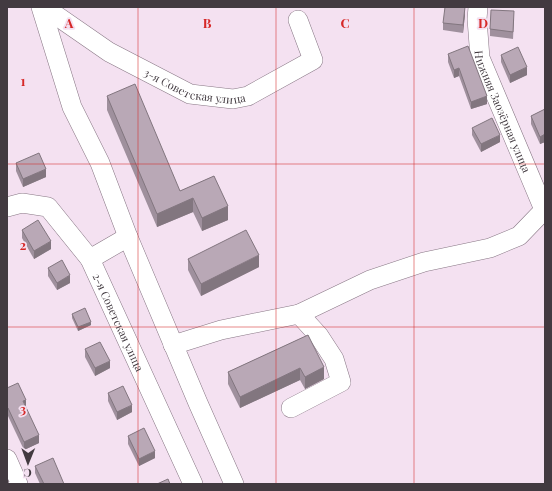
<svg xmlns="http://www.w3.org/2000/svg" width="552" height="491" font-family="'Playfair Display',serif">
<rect width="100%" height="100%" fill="#f4e1f1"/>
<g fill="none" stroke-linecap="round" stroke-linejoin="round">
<g stroke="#887785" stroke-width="20">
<g id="minor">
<polyline points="41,7 72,107 100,163 128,237 198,403 234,484"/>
<path id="s1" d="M44,7l65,45 81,42 43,5 15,-3 65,-36 -15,-40"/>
<path id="s2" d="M478,7l-1,12 3,39 65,154"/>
<path id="s3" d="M7,207l15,-4 26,4 42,52 103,225"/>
<polyline points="90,259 128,237"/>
<polyline points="173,345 221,330 299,314 370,280 424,262 490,248 519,236 545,209"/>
<polyline points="291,408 341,382 334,359 319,336 299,314"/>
<polyline points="7,459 18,484"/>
</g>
</g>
<use href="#minor" stroke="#fff" stroke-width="19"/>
</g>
<g fill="#9f909d">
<polygon points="465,14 463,33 443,30 443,23"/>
<polygon points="514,19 513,39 490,36 490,29"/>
<polygon points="448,54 487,104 471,109 459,76 454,78 448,62"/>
<polygon points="501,55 527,75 510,83 501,62"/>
<polygon points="107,96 180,191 214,176 228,220 202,231 193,212 157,227 107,110"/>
<polygon points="545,109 545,142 540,144 531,124 531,116"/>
<polygon points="472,128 500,142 481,152 472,135"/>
<polygon points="16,163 46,177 23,187 16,171"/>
<polygon points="22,230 51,249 34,259 22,238"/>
<polygon points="188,259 259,267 201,296 188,270"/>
<polygon points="48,268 70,283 57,290 48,276"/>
<polygon points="72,314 91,325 78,331 72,318"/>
<polygon points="308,335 324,379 305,389 300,380 240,408 228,384 228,372"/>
<polygon points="85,349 110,368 95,376 85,357"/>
<polygon points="7,388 26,407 39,443 24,450 8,416"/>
<polygon points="108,393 132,412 117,420 108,401"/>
<polygon points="128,436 155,458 139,466 128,444"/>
<polygon points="35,466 64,484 40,484 35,473"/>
</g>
<g fill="#82767f">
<polygon points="465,7 465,14 463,33 463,25"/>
<polygon points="527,67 527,75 510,83 510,75"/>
<polygon points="459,68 459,76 454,78 454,70"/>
<polygon points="487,96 487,104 471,109 471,102"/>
<polygon points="545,134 545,142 540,144 540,137"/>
<polygon points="500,135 500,142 481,152 481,144"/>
<polygon points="46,169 46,177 23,187 23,179"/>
<polygon points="193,198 193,212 157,227 157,214"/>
<polygon points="228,206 228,220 202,231 202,218"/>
<polygon points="51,241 51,249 34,259 34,251"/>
<polygon points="259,255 259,267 201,296 201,284"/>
<polygon points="70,275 70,283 57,290 57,283"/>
<polygon points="91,322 91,325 78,331 78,327"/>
<polygon points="110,361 110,368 95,376 95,368"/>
<polygon points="324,367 324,379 305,389 305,377"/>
<polygon points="300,368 300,380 240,408 240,397"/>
<polygon points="26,400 26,407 23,401"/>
<polygon points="132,405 132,412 117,420 117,412"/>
<polygon points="8,408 8,416 7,417 7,409"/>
<polygon points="39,435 39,443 24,450 24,442"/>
<polygon points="155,451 155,458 139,466 139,459"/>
</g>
<g fill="#b9a8b6" stroke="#82767f">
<polygon points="445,7 465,7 463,25 443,23"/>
<polygon points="491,10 514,11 513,32 490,29"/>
<polygon points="468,46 487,96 471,102 459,68 454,70 448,54"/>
<polygon points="518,47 527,67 510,75 501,55"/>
<polygon points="135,84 180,191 214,176 228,206 202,218 193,198 157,214 107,96"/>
<polygon points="545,109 545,134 540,137 531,116"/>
<polygon points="492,118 500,135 481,144 472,128"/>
<polygon points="39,153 46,169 23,179 16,163"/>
<polygon points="38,220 51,241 34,251 22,230"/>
<polygon points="246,230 259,255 201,284 188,259"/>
<polygon points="62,260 70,275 57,283 48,268"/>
<polygon points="85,308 91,322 78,327 72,314"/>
<polygon points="308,335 324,367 305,377 300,368 240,397 228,372"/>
<polygon points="100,342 110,361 95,368 85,349"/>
<polygon points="18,383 26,400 23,401 39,435 24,442 8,408 7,409 7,388"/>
<polygon points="123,386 132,405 117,412 108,393"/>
<polygon points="144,428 155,451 139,459 128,436"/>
<polygon points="53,458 64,484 44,484 35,466"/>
<polygon points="7,478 9,482 7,483"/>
<polygon points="168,479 170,484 157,484"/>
</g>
<path fill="none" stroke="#d62828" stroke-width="1" stroke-opacity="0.55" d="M138,7v477M276,7v477M414,7v477M7,164h538M7,327h538"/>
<g text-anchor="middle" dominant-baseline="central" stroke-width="3.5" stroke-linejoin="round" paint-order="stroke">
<g font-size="11" fill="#423a40" stroke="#f4e1f1">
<text stroke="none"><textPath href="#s1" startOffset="173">3-я Советская улица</textPath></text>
<text stroke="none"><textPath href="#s2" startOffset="109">Нижняя Заозёрная улица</textPath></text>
<text stroke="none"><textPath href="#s3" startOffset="178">2-я Советская улица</textPath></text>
</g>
</g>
<g font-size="13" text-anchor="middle" font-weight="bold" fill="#d62828" stroke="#f4e1f1" stroke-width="3.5" stroke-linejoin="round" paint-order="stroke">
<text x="69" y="28">A</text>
<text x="207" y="28">B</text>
<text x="345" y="28">C</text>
<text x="483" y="28">D</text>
<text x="23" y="86">1</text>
<text x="23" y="250">2</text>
<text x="23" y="414">3</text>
</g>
<rect width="552" height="491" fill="none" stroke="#423a40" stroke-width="16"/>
<g transform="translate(28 463) rotate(181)" stroke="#f4e1f1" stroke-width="3" paint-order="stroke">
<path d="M0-3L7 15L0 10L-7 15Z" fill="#423a40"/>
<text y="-6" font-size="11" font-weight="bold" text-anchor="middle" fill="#423a40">С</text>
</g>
</svg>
